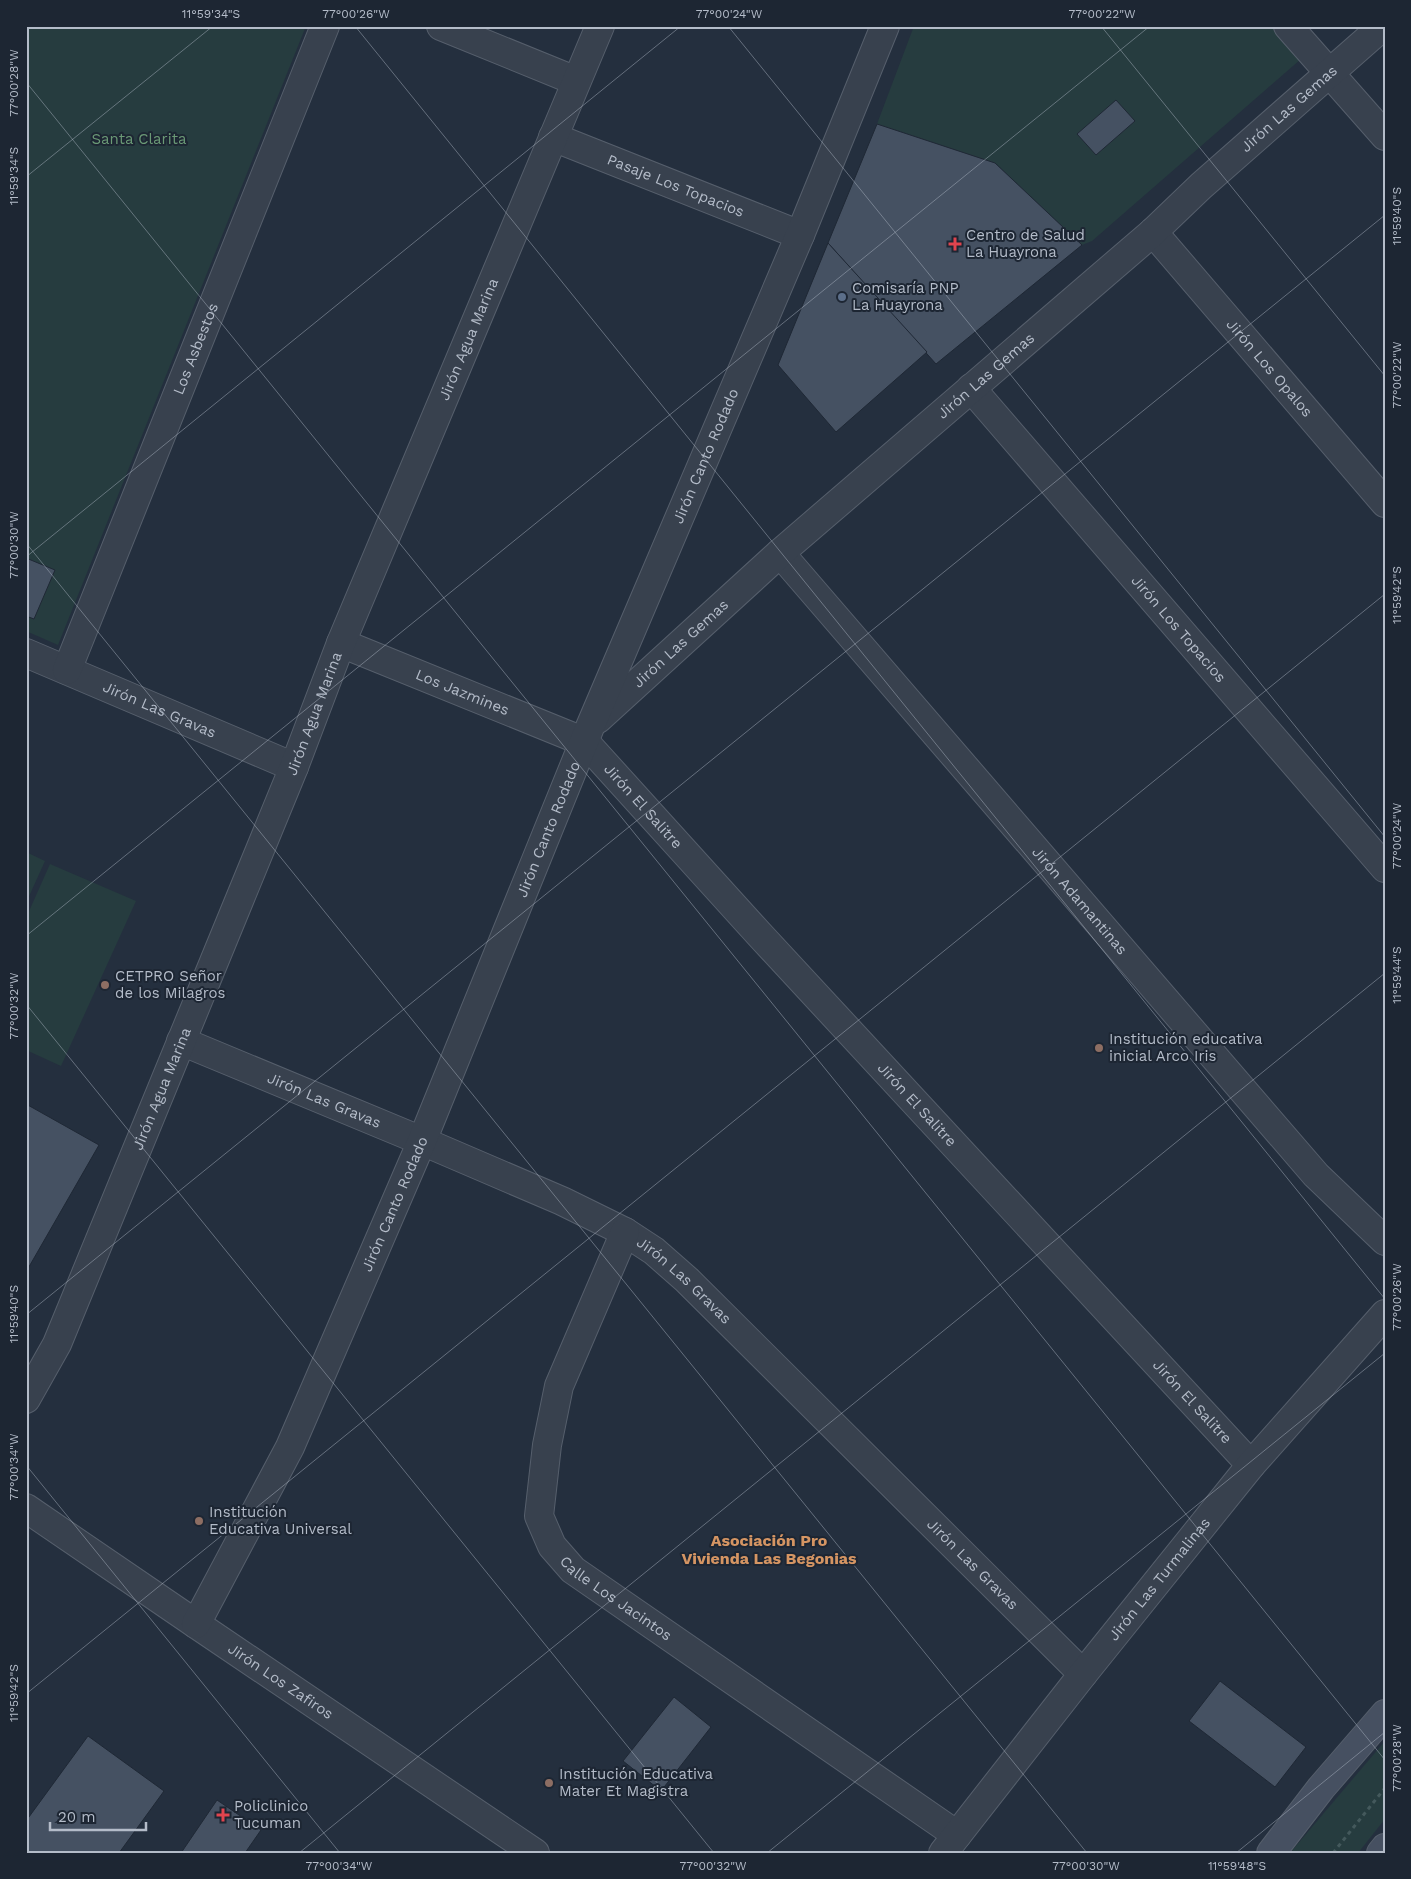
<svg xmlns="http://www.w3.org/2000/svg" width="1411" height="1879" font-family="'Work Sans',sans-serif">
<rect width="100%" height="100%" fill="#242f3e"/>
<g fill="#263c3f">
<polygon points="26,26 306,26 58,645 26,631"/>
<polygon points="914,26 1272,26 1301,59 1092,241 1082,245 995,163 877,124"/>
<polygon points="26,852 45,861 26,903"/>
<polygon points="50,864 136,901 61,1066 26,1050 26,918"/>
<polygon points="1385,1741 1385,1819 1358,1853 1290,1853"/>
</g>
<g fill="#455162" stroke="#1f2835">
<polygon points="1116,100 1135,121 1096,155 1077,134"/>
<polygon points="877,124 995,163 1082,245 936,364 828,243"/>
<polygon points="828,243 927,352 836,432 778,365"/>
<polygon points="26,558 55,570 34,619 26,616"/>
<polygon points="26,1104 99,1145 26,1272"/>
<polygon points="1220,1681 1306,1747 1275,1787 1189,1721"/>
<polygon points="674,1697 711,1727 661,1791 623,1761"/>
<polygon points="88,1736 164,1791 119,1853 26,1853 26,1821"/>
<polygon points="217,1800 261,1830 245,1853 181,1853"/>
</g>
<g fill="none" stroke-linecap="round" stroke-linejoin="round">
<g stroke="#565f6c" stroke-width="30">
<g id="street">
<polyline points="441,26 576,81"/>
<polyline points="1288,26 1385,136"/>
<path id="s1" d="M553,137l247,98"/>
<path id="s2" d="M1153,232l232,271"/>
<path id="s3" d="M971,388l414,480"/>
<path id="s4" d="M780,553l536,622 69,66"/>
<path id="s5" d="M341,643l244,99 174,192 492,531"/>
<path id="s6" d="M26,653l268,114"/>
<path id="s7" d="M67,670l258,-644"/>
<path id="s8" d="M598,719l182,-166 373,-321 48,-46 182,-160"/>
<path id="s9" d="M181,1041l241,100 140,60 63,31 29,19 33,29 396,394"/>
<path id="s10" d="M625,1232l-66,154 -12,59 -8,71 13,30 21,24 384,265"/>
<path id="s11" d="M26,1399l31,-55 237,-577 47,-124 259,-617"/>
<path id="s12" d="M26,1508l170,116 339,229"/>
<path id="s13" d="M196,1624l94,-177 132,-306 168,-414 210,-492 85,-209"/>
<path id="s14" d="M943,1853l140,-179 168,-209 134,-151"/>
</g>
</g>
<g stroke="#565f6c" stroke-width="30">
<g id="secondary">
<polyline points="1271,1853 1321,1788 1385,1714"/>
<polyline points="1381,1853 1385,1848"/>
</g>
</g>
<polyline stroke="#44595c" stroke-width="3" stroke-dasharray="4 4" stroke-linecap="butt" points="1333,1853 1385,1788"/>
<use href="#street" stroke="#38414e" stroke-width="28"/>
<use href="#secondary" stroke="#465061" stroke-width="28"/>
</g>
<path fill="none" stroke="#b4bcc9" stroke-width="1" stroke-opacity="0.45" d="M355,26l1030,1273M728,26l657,811M1101,26l284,350M26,82l1359,1678M26,177l187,-151M26,543l1061,1310M26,557l655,-531M26,936l1124,-910M26,1004l688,849M26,1315l1359,-1100M26,1465l314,388M26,1694l1359,-1100M299,1853l1086,-880M767,1853l618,-500M1236,1853l149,-121"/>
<g fill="#e0444e" stroke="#1d2633" stroke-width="2">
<path d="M952.5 236.5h5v5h5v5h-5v5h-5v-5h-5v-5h5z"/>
<path d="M220.5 1807.5h5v5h5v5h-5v5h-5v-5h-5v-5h5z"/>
</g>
<circle fill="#5c6f8a" stroke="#1d2633" stroke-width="2" cx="842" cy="297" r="5"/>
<g fill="#8d6e63" stroke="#1d2633" stroke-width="2">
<circle cx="105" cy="985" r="5"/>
<circle cx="1099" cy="1048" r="5"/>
<circle cx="199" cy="1521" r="5"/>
<circle cx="549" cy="1783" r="5"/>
</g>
<g text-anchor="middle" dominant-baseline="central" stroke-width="4" stroke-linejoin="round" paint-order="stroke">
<g font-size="15" fill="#b4bcc9" stroke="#1d2633">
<text stroke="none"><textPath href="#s8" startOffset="922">Jirón Las Gemas</textPath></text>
<text stroke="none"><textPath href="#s1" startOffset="132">Pasaje Los Topacios</textPath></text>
<text stroke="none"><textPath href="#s11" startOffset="1149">Jirón Agua Marina</textPath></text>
<text stroke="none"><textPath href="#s7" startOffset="346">Los Asbestos</textPath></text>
<text stroke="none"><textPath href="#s2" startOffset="179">Jirón Los Opalos</textPath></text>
<text stroke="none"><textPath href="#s8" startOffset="518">Jirón Las Gemas</textPath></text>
<text stroke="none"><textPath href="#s13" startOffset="1275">Jirón Canto Rodado</textPath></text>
<text stroke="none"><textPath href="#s3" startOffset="318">Jirón Los Topacios</textPath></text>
<text stroke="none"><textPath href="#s8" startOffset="112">Jirón Las Gemas</textPath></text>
<text stroke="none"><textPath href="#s5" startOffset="131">Los Jazmines</textPath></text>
<text stroke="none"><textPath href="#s6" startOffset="145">Jirón Las Gravas</textPath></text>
<text stroke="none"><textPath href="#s11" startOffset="744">Jirón Agua Marina</textPath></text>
<text stroke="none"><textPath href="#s5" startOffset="350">Jirón El Salitre</textPath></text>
<text stroke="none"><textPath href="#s13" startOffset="870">Jirón Canto Rodado</textPath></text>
<text stroke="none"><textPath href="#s4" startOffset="459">Jirón Adamantinas</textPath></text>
<text stroke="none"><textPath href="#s11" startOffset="339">Jirón Agua Marina</textPath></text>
<text stroke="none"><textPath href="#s9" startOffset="155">Jirón Las Gravas</textPath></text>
<text stroke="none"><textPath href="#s5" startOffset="755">Jirón El Salitre</textPath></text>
<text stroke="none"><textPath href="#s13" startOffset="465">Jirón Canto Rodado</textPath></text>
<text stroke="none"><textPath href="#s9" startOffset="560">Jirón Las Gravas</textPath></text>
<text stroke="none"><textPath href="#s5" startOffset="1160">Jirón El Salitre</textPath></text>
<text stroke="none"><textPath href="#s9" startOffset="965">Jirón Las Gravas</textPath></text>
<text stroke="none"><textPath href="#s14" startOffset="349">Jirón Las Turmalinas</textPath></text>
<text stroke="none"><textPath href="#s10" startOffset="415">Calle Los Jacintos</textPath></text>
<text stroke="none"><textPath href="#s12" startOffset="308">Jirón Los Zafiros</textPath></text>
</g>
<g font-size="15" fill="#6b9a76" stroke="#1d2633">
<text x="139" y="139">Santa Clarita</text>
</g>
<g font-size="15" fill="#b4bcc9" stroke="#1d2633" text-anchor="start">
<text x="966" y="235">Centro de Salud<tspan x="966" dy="17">La Huayrona</tspan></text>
<text x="852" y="288">Comisaría PNP<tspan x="852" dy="17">La Huayrona</tspan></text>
<text x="115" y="976">CETPRO Señor<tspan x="115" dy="17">de los Milagros</tspan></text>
<text x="1109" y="1039">Institución educativa<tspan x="1109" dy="17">inicial Arco Iris</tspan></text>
<text x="209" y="1512">Institución<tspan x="209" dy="17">Educativa Universal</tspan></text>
<text x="559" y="1774">Institución Educativa<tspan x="559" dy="17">Mater Et Magistra</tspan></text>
<text x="234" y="1806">Policlinico<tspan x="234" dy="17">Tucuman</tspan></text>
</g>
<g font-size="16" font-weight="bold" fill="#d59563" stroke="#1d2633">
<text x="769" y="1540">Asociación Pro<tspan x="769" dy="18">Vivienda Las Begonias</tspan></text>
</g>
</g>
<rect width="1411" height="1879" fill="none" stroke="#1d2633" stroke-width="55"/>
<path d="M50 1822v8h96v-8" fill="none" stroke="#b4bcc9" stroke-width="2.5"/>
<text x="58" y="1822" font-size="15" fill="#b4bcc9" stroke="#1d2633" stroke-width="4" paint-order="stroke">20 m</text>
<rect x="28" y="28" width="1356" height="1824" fill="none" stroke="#b4bcc9" stroke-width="2"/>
<g font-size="12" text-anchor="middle" fill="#b4bcc9">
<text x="211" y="18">11°59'34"S</text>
<text x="356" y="18">77°00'26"W</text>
<text x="729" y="18">77°00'24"W</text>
<text x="1102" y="18">77°00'22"W</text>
<text transform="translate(14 83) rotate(-90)" y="4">77°00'28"W</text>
<text transform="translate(14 176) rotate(-90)" y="4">11°59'34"S</text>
<text transform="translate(1397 216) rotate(-90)" y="4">11°59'40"S</text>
<text transform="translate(1397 375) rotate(-90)" y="4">77°00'22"W</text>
<text transform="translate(14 545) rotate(-90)" y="4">77°00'30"W</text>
<text transform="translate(1397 595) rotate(-90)" y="4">11°59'42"S</text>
<text transform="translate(1397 836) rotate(-90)" y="4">77°00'24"W</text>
<text transform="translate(1397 975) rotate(-90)" y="4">11°59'44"S</text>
<text transform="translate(14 1006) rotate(-90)" y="4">77°00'32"W</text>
<text transform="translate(1397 1297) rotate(-90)" y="4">77°00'26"W</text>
<text transform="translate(14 1314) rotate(-90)" y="4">11°59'40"S</text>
<text transform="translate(14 1467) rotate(-90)" y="4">77°00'34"W</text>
<text transform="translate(14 1693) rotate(-90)" y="4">11°59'42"S</text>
<text transform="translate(1397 1758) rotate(-90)" y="4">77°00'28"W</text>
<text x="339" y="1870">77°00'34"W</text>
<text x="713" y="1870">77°00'32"W</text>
<text x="1086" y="1870">77°00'30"W</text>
<text x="1237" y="1870">11°59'48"S</text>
</g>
</svg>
